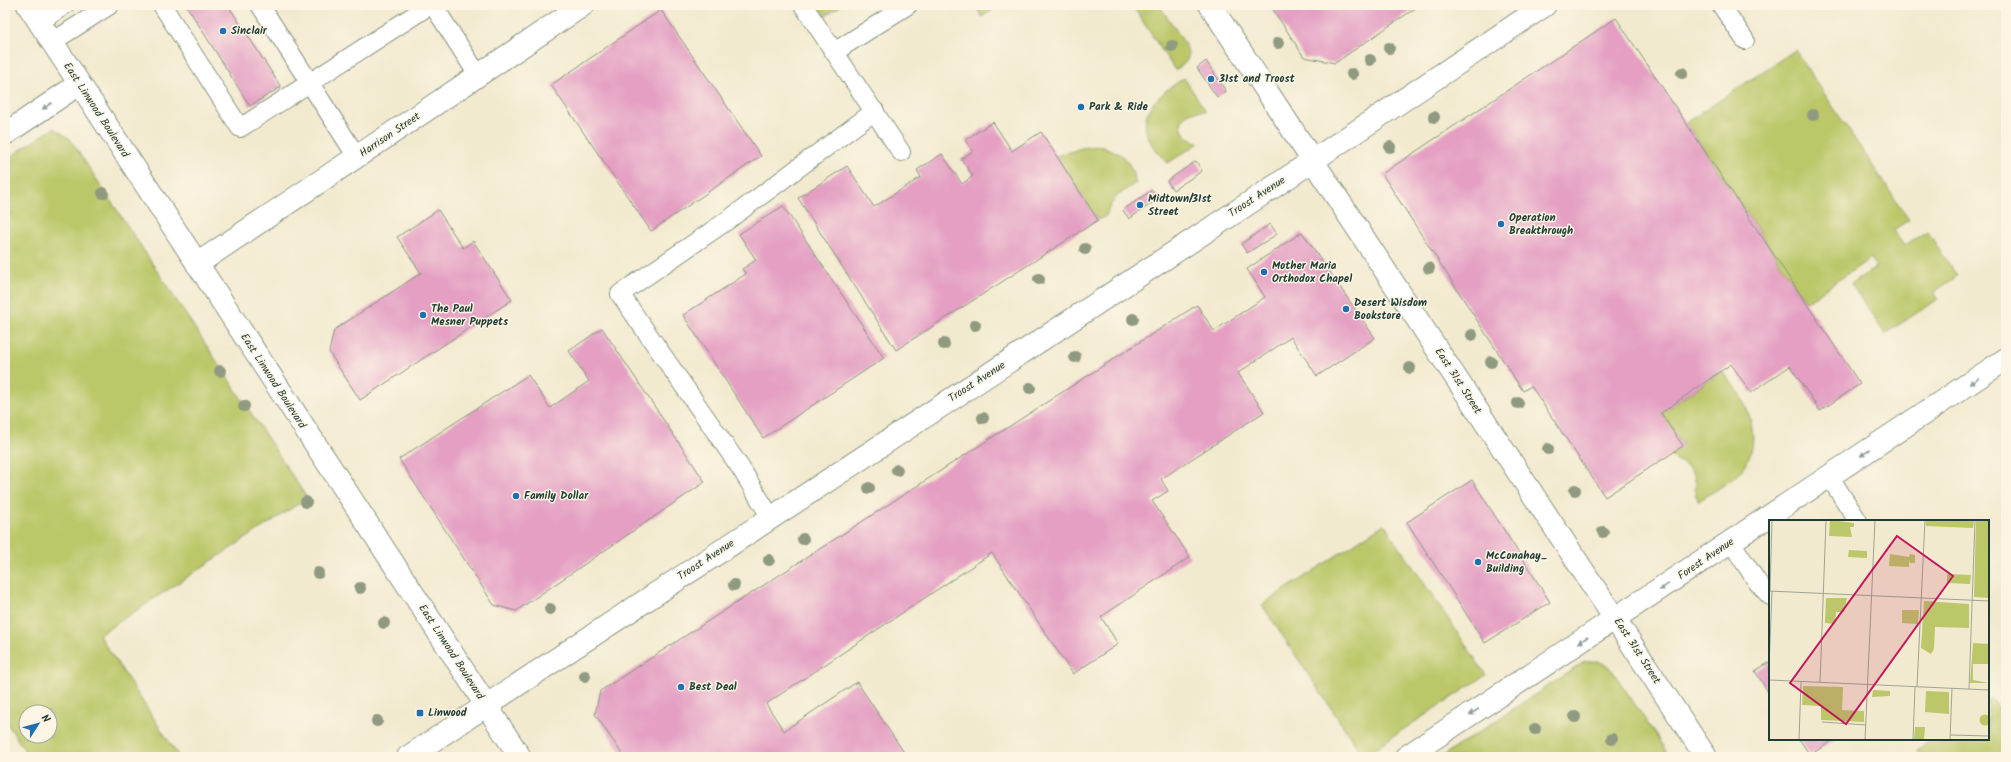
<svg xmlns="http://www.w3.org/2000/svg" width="2011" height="762" font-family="Kalam,sans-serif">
<rect width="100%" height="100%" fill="#fcf5e5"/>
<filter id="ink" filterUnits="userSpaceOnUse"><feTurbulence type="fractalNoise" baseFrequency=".025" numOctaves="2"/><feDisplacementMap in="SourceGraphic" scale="8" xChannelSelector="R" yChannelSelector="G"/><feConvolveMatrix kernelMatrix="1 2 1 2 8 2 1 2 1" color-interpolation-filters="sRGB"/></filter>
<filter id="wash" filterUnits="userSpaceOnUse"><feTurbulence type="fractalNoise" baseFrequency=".012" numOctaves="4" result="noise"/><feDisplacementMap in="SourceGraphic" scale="16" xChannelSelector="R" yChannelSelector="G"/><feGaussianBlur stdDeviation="0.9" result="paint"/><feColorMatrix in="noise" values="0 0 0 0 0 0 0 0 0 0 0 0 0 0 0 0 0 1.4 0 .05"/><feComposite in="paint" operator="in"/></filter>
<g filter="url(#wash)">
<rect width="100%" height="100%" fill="#f2eacf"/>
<g fill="#bbc769" stroke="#6d824e" fill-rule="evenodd">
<polygon points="816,5 842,5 824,17"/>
<polygon points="975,5 1000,5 982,17"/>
<path d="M1132,5h27c6,10 31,41 29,52 -1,6 -8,10 -13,13z"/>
<polygon points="1795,50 1909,220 1893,230 1904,246 1927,231 1957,276 1933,293 1938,299 1885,334 1851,284 1876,267 1871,258 1806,302 1686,123"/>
<path d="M1184,78l22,33c-29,-3 -34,23 -7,32l-31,20c-21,-19 -34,-43 -9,-66 7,-8 17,-13 25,-19z"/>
<path d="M54,128l16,11 237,359 -208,137 80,122h-150l-24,-37v-560zM26,712h24v24h-24z"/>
<path d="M1099,146c25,7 30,13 37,37 -16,10 -24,15 -30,33l-8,4 -42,-64 26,-8z"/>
<path d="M1722,371c24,27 46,69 17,102 -11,11 -27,19 -40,28 -7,-10 -2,-11 -4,-21 -1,-12 -17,-19 -27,-25l15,-10 -22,-32z"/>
<polygon points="1384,524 1486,675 1363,756 1262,605"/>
<polygon points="1598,661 1610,667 1670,757 1441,757 1584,662"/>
<polygon points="1991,698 2006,719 2006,757 1922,757 1917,750 1932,739 1988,739 1988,700"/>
</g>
<g id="blocks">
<g fill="#e49fc3">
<polygon points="186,5 228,5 281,87 250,106"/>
<polygon points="1270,5 1420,5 1335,63 1304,57"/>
<polygon points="661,10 761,156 651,231 551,85"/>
<polygon points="1616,18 1860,384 1820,411 1790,366 1751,393 1731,364 1661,413 1683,446 1605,497 1531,386 1523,391 1382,174"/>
<polygon points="1206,61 1226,91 1217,97 1197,68"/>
<polygon points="993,122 1012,151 1041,132 1098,220 896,350 798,198 847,166 874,207 921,177 917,170 942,154 962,184 973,176 961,159 973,151 965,140"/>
<polygon points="1196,161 1202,171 1173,190 1167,181"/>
<polygon points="1152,190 1158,199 1129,219 1123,210"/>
<polygon points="783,206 884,358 763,438 683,315 746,274 742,269 756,260 739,234"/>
<polygon points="438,210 463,248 473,241 512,300 360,400 329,352 334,330 421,273 397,237"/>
<polygon points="1270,224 1277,234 1247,253 1241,244"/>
<polygon points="1302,232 1375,338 1317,376 1291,337 1238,373 1264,412 1161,479 1168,491 1152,501 1190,557 1101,617 1118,644 1073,674 992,553 766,704 784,731 857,682 907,757 624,757 595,714 600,691 1197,305 1214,331 1265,297 1247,269"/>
<polygon points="602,328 705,482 516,611 494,605 399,459 528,375 550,408 589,381 569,351"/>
<polygon points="1472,480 1550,602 1485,643 1407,522"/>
<polygon points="1770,662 1770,695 1755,671"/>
<polygon points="1799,739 1835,739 1810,755"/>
</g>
</g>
</g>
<g filter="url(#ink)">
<use href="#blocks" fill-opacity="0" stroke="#889482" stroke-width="1"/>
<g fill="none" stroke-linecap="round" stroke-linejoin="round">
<g stroke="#889482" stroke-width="20">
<g id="lane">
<polyline points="162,5 240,128 430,5"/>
<polyline points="260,5 357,157"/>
<polyline points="433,5 478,75"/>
<polyline points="803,5 901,152"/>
<polyline points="1721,5 1745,40"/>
<polyline points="39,22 65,5"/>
<polyline points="52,42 110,5"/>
<polyline points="834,52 908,5"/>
<polyline points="1829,476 1858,521"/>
<polyline points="771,518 740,467 620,294 728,220 875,111"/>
<polyline points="1731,542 1758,583 1770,596"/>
</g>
</g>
<g stroke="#889482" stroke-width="24">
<g id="street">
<polyline points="5,134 79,84"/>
<polyline points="197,264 583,5"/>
<polyline points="1406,757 2006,359"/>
</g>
</g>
<g stroke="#889482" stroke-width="24">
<g id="secondary">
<polyline points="28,5 520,757"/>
<polyline points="1210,5 1706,757"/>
<polyline points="408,757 1272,188 1545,5"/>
</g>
</g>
<use href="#lane" stroke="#fff" stroke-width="18"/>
<use href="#street" stroke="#fff" stroke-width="22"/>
<use href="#secondary" stroke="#fff" stroke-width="22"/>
</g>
<g fill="#8f9a80">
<circle cx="1278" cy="43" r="6"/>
<circle cx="1172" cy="46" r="6"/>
<circle cx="1389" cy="48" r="6"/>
<circle cx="1370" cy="60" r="6"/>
<circle cx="1682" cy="73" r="6"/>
<circle cx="1352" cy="74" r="6"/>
<circle cx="1813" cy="115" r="6"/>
<circle cx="1434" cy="117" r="6"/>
<circle cx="1390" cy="147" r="6"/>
<circle cx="103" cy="193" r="6"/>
<circle cx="1085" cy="249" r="6"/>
<circle cx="1429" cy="268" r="6"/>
<circle cx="1039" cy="279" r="6"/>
<circle cx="1133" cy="319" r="6"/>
<circle cx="975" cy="325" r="6"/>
<circle cx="1472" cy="335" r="6"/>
<circle cx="944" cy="344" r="6"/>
<circle cx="1075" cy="357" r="6"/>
<circle cx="1491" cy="362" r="6"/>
<circle cx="1410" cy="368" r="6"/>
<circle cx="220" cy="371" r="6"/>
<circle cx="1030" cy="388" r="6"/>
<circle cx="1518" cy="403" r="6"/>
<circle cx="244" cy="406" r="6"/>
<circle cx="983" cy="418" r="6"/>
<circle cx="1548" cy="449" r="6"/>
<circle cx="897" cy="470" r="6"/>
<circle cx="869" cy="488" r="6"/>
<circle cx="1575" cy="490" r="6"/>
<circle cx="306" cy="502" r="6"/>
<circle cx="1603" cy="532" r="6"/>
<circle cx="803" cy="539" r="6"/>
<circle cx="769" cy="560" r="6"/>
<circle cx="318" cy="573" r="6"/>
<circle cx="734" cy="585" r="6"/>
<circle cx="360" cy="588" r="6"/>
<circle cx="550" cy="609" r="6"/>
<circle cx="384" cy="623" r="6"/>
<circle cx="585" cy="676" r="6"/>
<circle cx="1575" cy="717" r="6"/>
<circle cx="377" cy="721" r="6"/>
<circle cx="1535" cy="729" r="6"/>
<circle cx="1612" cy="739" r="6"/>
</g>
<defs><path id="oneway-solid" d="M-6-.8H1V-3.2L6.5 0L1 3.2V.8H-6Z"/></defs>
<g fill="#8f9e9a">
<use href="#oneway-solid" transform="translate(47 106) rotate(146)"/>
<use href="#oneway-solid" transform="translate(1974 381) rotate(146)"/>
<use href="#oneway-solid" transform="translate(1865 453) rotate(146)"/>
<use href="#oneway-solid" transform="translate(1664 587) rotate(146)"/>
<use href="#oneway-solid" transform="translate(1583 640) rotate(147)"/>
<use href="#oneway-solid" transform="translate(1474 712) rotate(147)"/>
</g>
</g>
<g fill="#1f6fb2" stroke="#fcf5e5" stroke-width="1.5">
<circle cx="223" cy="31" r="4"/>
<circle cx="1211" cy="79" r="4"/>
<circle cx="1081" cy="107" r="4"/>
<circle cx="1140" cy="205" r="4"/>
<circle cx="1501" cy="224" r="4"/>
<circle cx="1264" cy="272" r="4"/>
<circle cx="1346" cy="309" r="4"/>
<circle cx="423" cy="315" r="4"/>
<circle cx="516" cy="496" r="4"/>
<circle cx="1478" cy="562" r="4"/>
<circle cx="681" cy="687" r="4"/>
<rect x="416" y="709" width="8" height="8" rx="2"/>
</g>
<g text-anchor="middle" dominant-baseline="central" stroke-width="3" stroke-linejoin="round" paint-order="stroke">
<g font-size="11" font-weight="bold" fill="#1f3d34" stroke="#fcf5e5" text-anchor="start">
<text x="231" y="31">Sinclair</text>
<text x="1219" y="79">31st and Troost</text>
<text x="1089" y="107">Park &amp; Ride</text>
<text x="1148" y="199">Midtown/31st<tspan x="1148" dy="13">Street</tspan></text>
<text x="1509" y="218">Operation<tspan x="1509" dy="13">Breakthrough</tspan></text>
<text x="1272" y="266">Mother Maria<tspan x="1272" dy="13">Orthodox Chapel</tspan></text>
<text x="1354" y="303">Desert Wisdom<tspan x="1354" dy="13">Bookstore</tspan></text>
<text x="431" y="309">The Paul<tspan x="431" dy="13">Mesner Puppets</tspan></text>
<text x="524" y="496">Family Dollar</text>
<text x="1486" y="556">McConahay_<tspan x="1486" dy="13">Building</tspan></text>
<text x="689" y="687">Best Deal</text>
<text x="428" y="713">Linwood</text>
</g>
<g font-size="11" fill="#1f3d34" stroke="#fcf5e5">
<text transform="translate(96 110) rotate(57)">East Linwood Boulevard</text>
<text transform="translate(390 135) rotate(-34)">Harrison Street</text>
<text transform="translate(1257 197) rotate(-33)">Troost Avenue</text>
<text transform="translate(273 381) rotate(57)">East Linwood Boulevard</text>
<text transform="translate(1458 381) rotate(57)">East 31st Street</text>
<text transform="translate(977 382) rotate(-33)">Troost Avenue</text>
<text transform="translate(1706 559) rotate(-34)">Forest Avenue</text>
<text transform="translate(706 560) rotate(-33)">Troost Avenue</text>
<text transform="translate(1637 651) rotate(57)">East 31st Street</text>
<text transform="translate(451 652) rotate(57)">East Linwood Boulevard</text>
</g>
</g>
<g transform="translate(1769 520)">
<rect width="220" height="220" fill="#f2eacf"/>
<path d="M61,0l24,3v4h-4l2,10 -23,-1zM157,0h48l-1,8 -47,-2zM207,0h13v78l-15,-1zM80,30l18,1v7l-19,-1zM121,34l19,3 1,-3 5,1v8h-5l-1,-3v7l-20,-1zM178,54l24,1 -1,9 -23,-1zM57,78h21l-3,14h-8l-1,12 -10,-1zM155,81l45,3v24l-34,-1 -1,22 -3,5 -10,-6zM133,90h17l-1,14 -16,-1zM204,123l16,1v20h-16v16l16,3h-19zM34,166l40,1 -1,23 22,1v11l-43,-2v-14l-19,-1zM104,170l17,1v5l-18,1zM157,171l23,1v22l-24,-2zM210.5 200a5.5 5.5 0 1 1 11 0a5.5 5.5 0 1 1-11 0ZM146,207h10l-1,13h-10z" fill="#bbc769"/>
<path fill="none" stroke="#9ea591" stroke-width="1" d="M0,71l220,10M1,71l2,-71M0,148l3,-77M0,160l220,10M51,163l6,-163M148,167l8,-167M200,169l6,-169M53,202l44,3M181,215l39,1M30,220l2,-58M96,220l10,-220M144,220l2,-53M181,220l2,-52"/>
<path fill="#c2185b" fill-opacity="0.15" stroke="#c2185b" stroke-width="2" d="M128,16l56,40 -107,148 -56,-41z"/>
<rect width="220" height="220" fill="none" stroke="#1f3d34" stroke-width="2"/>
</g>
<rect width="2011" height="762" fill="none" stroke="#fcf5e5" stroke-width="20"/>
<g transform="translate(38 724) rotate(54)"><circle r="19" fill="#fcf5e5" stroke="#a4ab9e"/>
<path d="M0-3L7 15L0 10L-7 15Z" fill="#1f6fb2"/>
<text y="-6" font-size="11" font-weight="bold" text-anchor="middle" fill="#1f3d34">N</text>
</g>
</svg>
